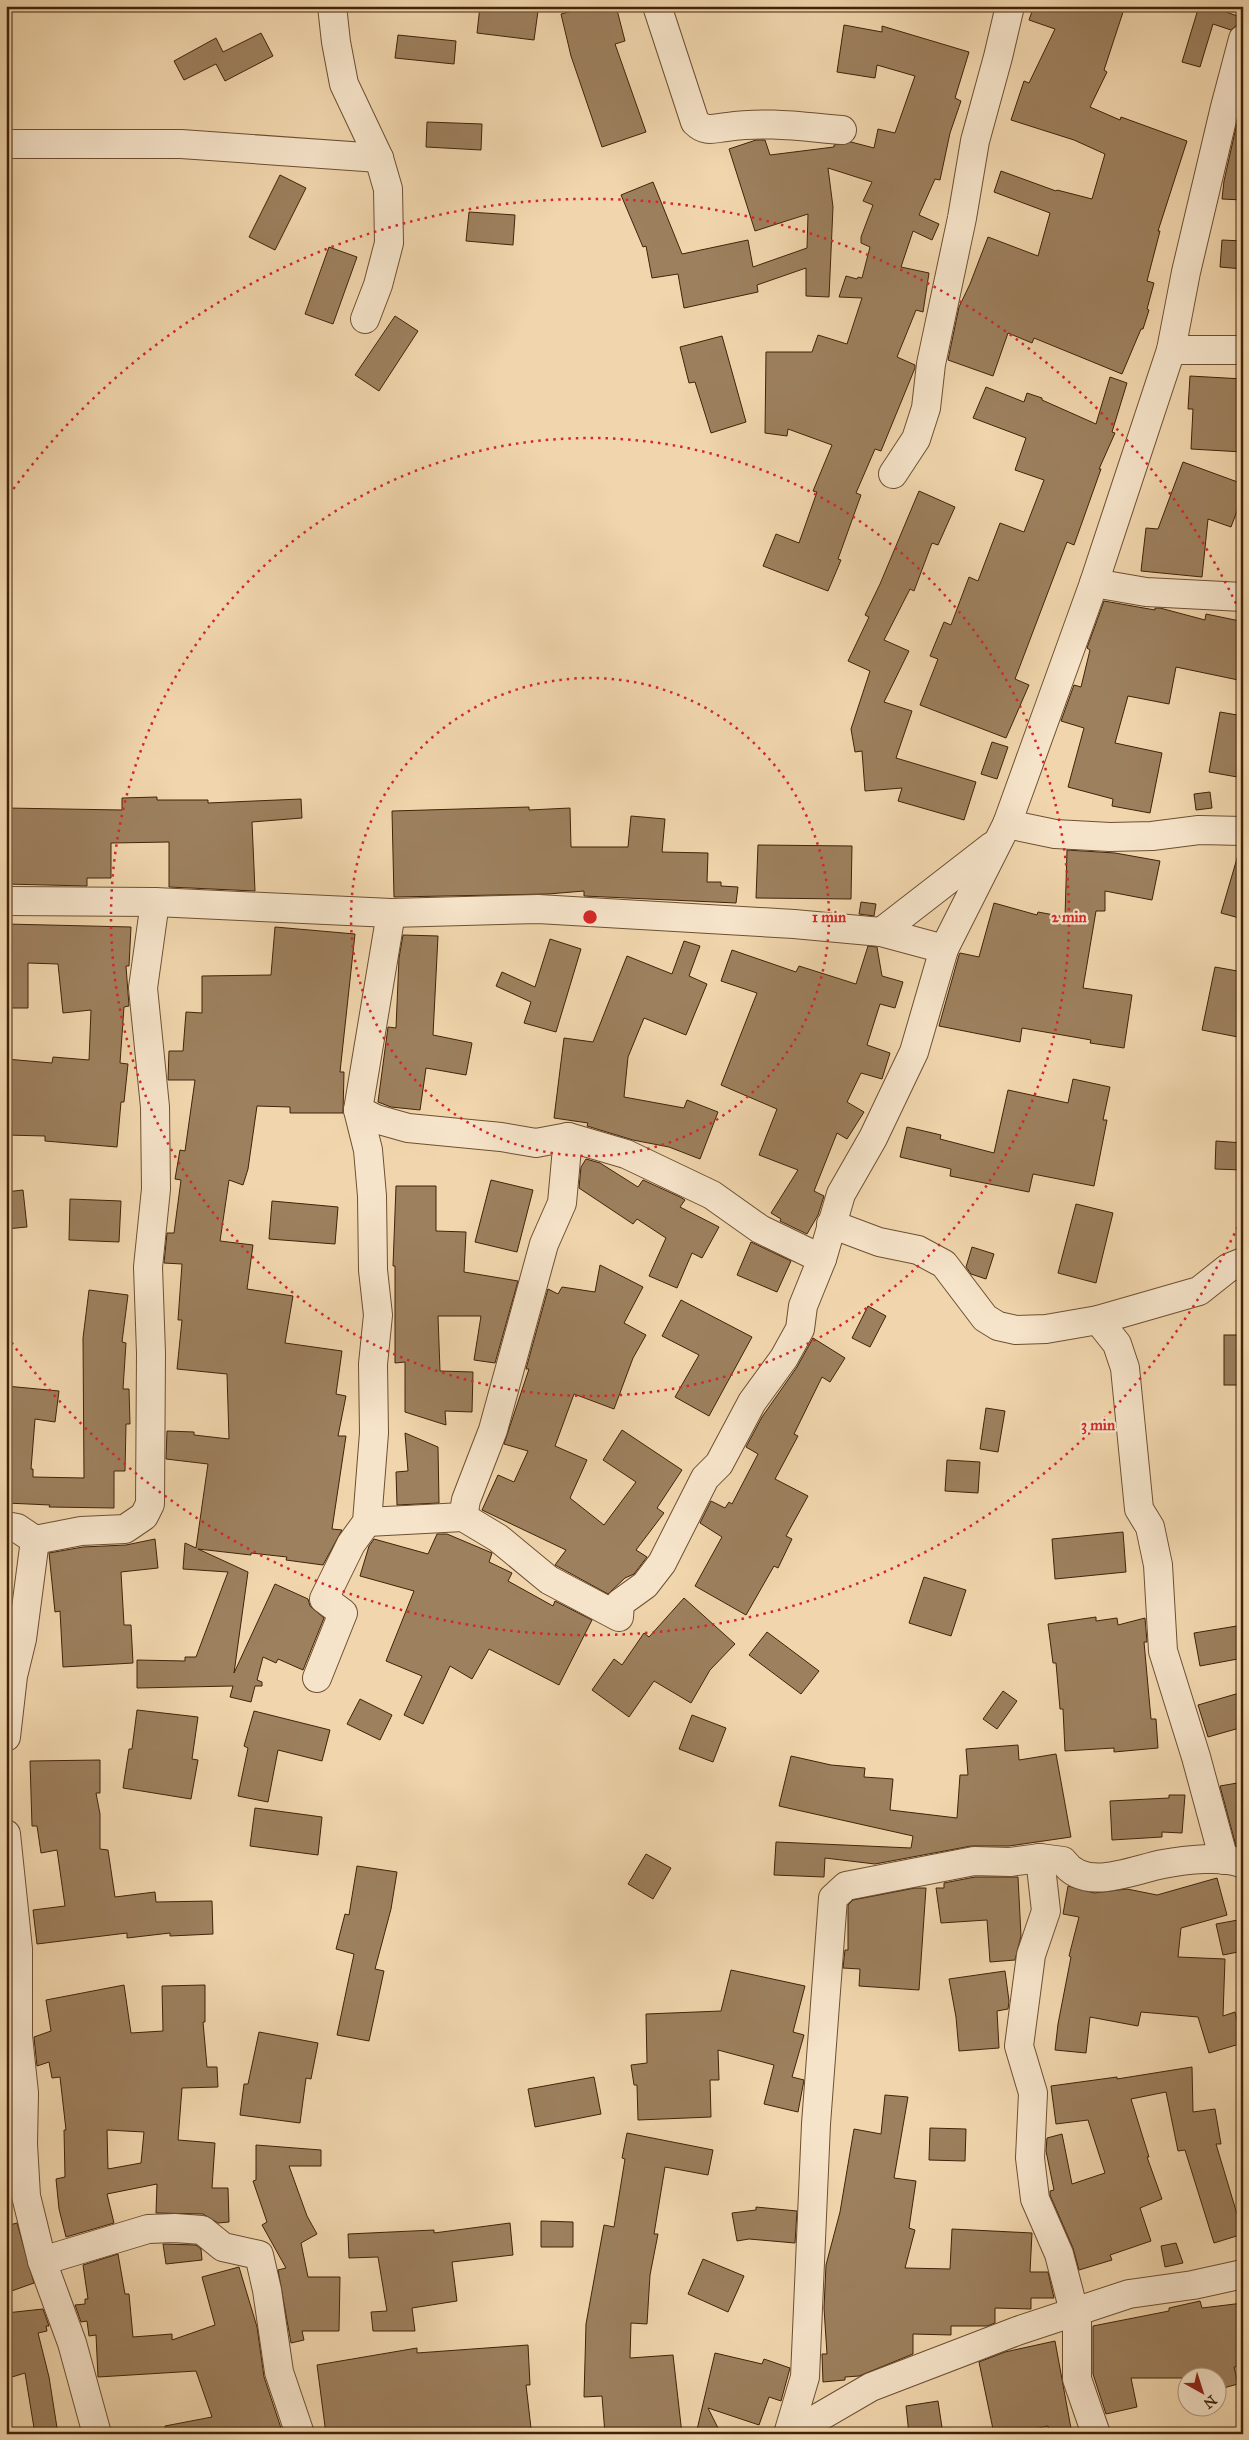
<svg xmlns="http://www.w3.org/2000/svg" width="1249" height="2440" font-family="'IM FELL Great Primer',serif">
<rect width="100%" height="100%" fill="#f1d6ad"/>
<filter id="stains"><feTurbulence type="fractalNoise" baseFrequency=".004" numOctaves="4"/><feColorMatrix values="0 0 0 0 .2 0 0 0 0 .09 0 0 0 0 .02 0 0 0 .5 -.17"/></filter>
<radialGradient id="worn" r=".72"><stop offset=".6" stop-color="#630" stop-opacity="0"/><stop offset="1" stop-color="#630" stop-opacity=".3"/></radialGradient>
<g fill="#9d805e" stroke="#412308" fill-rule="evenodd">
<polygon points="480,6 538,11 534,40 477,33"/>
<polygon points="592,6 616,6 625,41 615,44 646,132 602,147 571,56 561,14"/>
<polygon points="1034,6 1125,6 1104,70 1107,72 1090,107 1120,120 1121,117 1187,141 1158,231 1160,231 1147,281 1154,283 1147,309 1149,310 1143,329 1141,329 1122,374 1034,338 1032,343 1008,333 993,376 948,360 959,307 970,284 988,237 1038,256 1050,213 994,192 1001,171 1056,191 1057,190 1092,199 1105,154 1074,140 1011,120 1024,81 1029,83 1055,29 1029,20"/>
<polygon points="1199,6 1209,6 1243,18 1243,24 1238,24 1231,30 1213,24 1200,67 1182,62"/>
<polygon points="844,25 882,32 882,26 969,52 955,98 961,101 950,133 940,180 935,179 919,215 939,224 932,240 913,231 901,267 929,273 923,312 916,310 897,357 915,365 915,368 881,451 875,449 856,493 861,495 838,559 841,560 828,591 763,566 776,534 799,543 817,492 813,491 832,445 788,429 787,436 765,433 766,352 812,352 818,335 847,344 862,298 839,297 846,276 857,279 858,277 862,278 870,247 861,243 861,237 873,205 863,201 872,182 828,168 833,207 829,297 806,296 806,268 757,285 758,292 684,308 678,274 652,278 646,246 643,247 621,195 653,182 682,254 748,240 753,267 807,248 808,214 755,231 729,149 756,140 765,140 770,155 834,147 834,145 851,142 874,148 878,129 895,133 915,76 877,65 875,78 837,72"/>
<polygon points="261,33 273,56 225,81 216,64 184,80 174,61 216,38 223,52"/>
<polygon points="398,35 456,41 454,64 395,58"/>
<polygon points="427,122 482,124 481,150 426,147"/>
<polygon points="1237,123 1243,124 1243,200 1222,199 1224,181"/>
<polygon points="280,175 306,188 275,250 249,237"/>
<polygon points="469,212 515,215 513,245 466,241"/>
<polygon points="1222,240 1243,241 1243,269 1220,267"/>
<polygon points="329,247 357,257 333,324 305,314"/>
<polygon points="395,316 418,331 379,391 355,375"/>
<polygon points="722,336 746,422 711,433 695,382 689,383 680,347"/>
<polygon points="1190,376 1243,379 1243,452 1191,449 1193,409 1188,409"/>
<polygon points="1110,377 1127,383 1112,432 1115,433 1099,469 1101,469 1074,545 1067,542 1015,679 1029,685 1006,738 920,705 938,659 930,656 944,622 951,625 969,577 978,581 1000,523 1024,532 1044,480 1015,470 1026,438 973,418 986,387 1024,402 1027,393 1042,398 1042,400 1096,424"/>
<polygon points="1183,462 1243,484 1243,495 1231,527 1208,519 1202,577 1141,571 1146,528 1158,529"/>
<polygon points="919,491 955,507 938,545 932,543 914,591 910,589 884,640 909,651 884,702 912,711 896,758 976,782 964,820 898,801 902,788 865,791 862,751 855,752 851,729 870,671 848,661 869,617 865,615 880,584"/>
<polygon points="1104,601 1155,610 1155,608 1160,608 1205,620 1206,614 1240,621 1239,625 1243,625 1243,681 1176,667 1169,704 1128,696 1115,743 1162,753 1150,813 1112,806 1113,799 1068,787 1084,728 1061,721 1074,685 1081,687 1090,650 1087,648"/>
<polygon points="1220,712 1243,716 1243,778 1209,772"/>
<polygon points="992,742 1008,747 997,779 981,774"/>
<polygon points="1210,792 1212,808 1196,810 1194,794"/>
<polygon points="157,797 157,800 208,800 208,803 301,799 302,818 252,822 255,891 169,887 169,842 111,843 111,878 87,878 87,886 6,884 6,808 122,810 122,798"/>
<polygon points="529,807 529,810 570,808 571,847 628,847 631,816 665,819 662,852 708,853 707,882 721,882 721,886 738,887 736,903 584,896 584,891 548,894 394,897 392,811"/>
<polygon points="758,845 852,846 851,899 756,898"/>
<polygon points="1067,850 1115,853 1160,861 1152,900 1105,891 1105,911 1096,911 1083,988 1132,995 1124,1048 1090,1043 1091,1040 1022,1028 1020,1042 939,1026 959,955 960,953 979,957 994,903 1037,915 1038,912 1065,917"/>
<polygon points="1238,855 1243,855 1243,919 1221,913"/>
<polygon points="861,902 876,904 874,916 859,914"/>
<polygon points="6,924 131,927 129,966 126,966 129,1006 124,1007 120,1063 128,1064 124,1102 121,1102 117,1147 45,1141 45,1136 6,1135 6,1059 52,1063 53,1057 89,1060 91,1010 63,1013 58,964 28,963 28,1008 6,1008"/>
<polygon points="275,927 355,934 340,1072 344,1072 343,1113 290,1113 290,1107 257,1106 248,1169 243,1185 229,1180 220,1241 253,1245 247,1289 293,1296 285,1343 342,1351 336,1394 346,1396 338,1436 346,1436 332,1529 342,1530 323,1565 286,1560 287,1557 251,1553 251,1555 198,1549 248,1572 234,1673 275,1584 308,1599 310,1606 324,1618 303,1670 278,1659 276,1663 263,1657 257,1680 262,1682 262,1686 255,1686 251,1702 230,1697 233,1686 137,1688 137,1660 185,1661 185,1657 196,1657 228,1572 183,1569 185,1543 196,1548 208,1464 166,1459 167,1431 194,1432 194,1435 229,1439 227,1374 177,1369 182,1320 178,1320 182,1264 164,1263 167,1233 174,1233 181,1180 175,1179 180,1150 185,1151 195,1080 168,1080 169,1051 183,1051 186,1012 202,1013 202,976 271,975"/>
<polygon points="403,935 438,936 433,1035 472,1043 466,1075 426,1068 420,1110 391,1107 378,1102 388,1027 396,1028 399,958"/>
<polygon points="550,939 581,949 556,1032 524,1023 531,1002 496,986 502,972 535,987"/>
<polygon points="684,941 700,946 689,976 707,984 686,1035 644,1018 628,1057 624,1097 684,1108 687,1100 718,1112 700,1159 669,1147 633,1140 587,1126 588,1123 554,1118 564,1038 593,1042 627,956 672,974"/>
<polygon points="868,946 877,947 882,976 903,982 895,1008 880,1004 867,1045 890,1053 882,1079 861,1073 847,1102 864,1112 847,1139 837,1133 814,1191 824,1196 818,1215 807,1234 780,1221 781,1219 771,1213 798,1170 759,1155 777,1109 721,1085 757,993 721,981 732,950 796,972 799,966 856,984"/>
<polygon points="1215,967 1243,972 1243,1012 1238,1037 1202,1030"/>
<polygon points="1073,1079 1110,1087 1103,1120 1107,1120 1094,1186 1033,1174 1029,1192 950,1176 951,1169 900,1157 907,1127 941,1135 940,1139 994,1153 1008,1090 1068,1103"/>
<polygon points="1216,1141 1243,1143 1243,1170 1215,1169"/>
<polygon points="586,1159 600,1163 638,1187 643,1180 680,1197 685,1200 680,1207 719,1227 702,1258 692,1253 677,1288 649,1276 666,1238 637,1219 633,1224 579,1188 581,1167"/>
<polygon points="491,1180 533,1190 517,1252 475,1242"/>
<polygon points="396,1186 436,1186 436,1231 466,1232 464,1272 518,1281 495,1363 474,1360 481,1316 438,1316 440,1371 473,1372 472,1412 445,1411 446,1425 405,1412 405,1362 395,1363 395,1266 393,1266"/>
<polygon points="23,1190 27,1227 6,1229 6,1192"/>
<polygon points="70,1199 121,1201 119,1242 69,1240"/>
<polygon points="272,1201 338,1207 335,1244 269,1239"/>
<polygon points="1076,1204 1113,1213 1096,1283 1058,1273"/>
<polygon points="751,1242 791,1261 777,1292 737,1275"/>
<polygon points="972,1247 994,1254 986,1279 971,1274 966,1267"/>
<polygon points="600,1265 643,1287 624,1323 646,1335 633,1358 614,1409 574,1394 555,1446 587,1460 570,1498 604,1525 636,1482 603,1460 622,1430 682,1470 657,1508 664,1513 636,1550 647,1557 634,1574 625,1578 608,1594 555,1565 566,1550 482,1510 498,1475 514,1482 528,1451 504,1444 529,1369 526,1369 548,1289 558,1294 562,1287 595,1292"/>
<polygon points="89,1290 128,1295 122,1342 126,1343 123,1389 129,1389 130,1424 126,1424 125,1471 114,1471 114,1508 49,1507 50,1505 6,1503 6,1386 59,1391 55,1422 35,1419 31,1469 33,1469 33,1477 84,1478 83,1338"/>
<polygon points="681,1300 752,1337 709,1416 675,1397 699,1355 662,1336"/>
<polygon points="868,1306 886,1316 870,1347 852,1338"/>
<rect x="1224" y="1335" width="19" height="50"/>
<polygon points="813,1338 845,1358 830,1382 822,1377 794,1434 798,1436 775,1479 808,1496 786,1536 792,1539 778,1568 774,1566 746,1615 695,1586 722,1537 700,1523 711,1501 725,1508 729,1502 732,1504 758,1454 746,1447 762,1417 797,1367"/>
<polygon points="986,1408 1005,1411 998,1452 980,1449"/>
<polygon points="405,1433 438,1447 439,1503 397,1505 396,1472 408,1471"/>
<polygon points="947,1460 980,1462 978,1493 945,1491"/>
<polygon points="1123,1532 1126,1572 1055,1579 1052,1539"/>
<polygon points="437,1534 447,1534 492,1553 489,1562 512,1573 508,1581 553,1606 555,1601 592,1620 559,1685 489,1649 472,1679 450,1666 423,1724 404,1715 422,1676 386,1661 414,1591 360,1576 369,1546 374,1539 428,1554"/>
<polygon points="155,1539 158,1568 121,1572 124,1625 131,1625 133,1663 63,1667 60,1611 55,1612 49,1553 83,1547 126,1545"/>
<polygon points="924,1577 966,1590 951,1636 909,1623"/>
<polygon points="684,1598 735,1644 710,1670 691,1703 654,1681 629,1717 592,1690 614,1659 622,1665 644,1633 649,1637"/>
<polygon points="1096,1617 1096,1621 1117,1618 1118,1625 1145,1618 1147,1642 1144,1642 1151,1719 1156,1719 1158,1748 1114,1752 1114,1748 1065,1751 1063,1709 1060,1709 1056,1663 1053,1663 1048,1624"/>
<polygon points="1243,1625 1243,1658 1200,1666 1194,1633"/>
<polygon points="767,1632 819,1671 801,1694 749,1655"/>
<polygon points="1003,1691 1017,1701 997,1729 983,1719"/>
<polygon points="1243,1692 1243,1727 1208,1737 1198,1705"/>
<polygon points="360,1699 392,1715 380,1740 347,1724"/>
<polygon points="137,1710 198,1717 192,1759 198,1760 191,1799 123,1788 129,1749 132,1749"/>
<polygon points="254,1711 330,1730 322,1761 278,1750 268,1802 238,1796 248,1748 244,1746"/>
<polygon points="692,1715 726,1728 713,1762 679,1749"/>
<polygon points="1018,1745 1019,1760 1056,1754 1071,1837 1009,1846 971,1846 875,1864 825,1858 824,1877 774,1875 776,1842 911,1848 913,1836 779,1806 791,1756 831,1765 865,1768 864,1777 893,1779 890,1810 957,1818 960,1775 968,1775 966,1749"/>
<polygon points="100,1760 100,1793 96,1793 100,1814 100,1849 108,1850 115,1897 155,1892 156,1902 212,1901 213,1934 170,1936 170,1933 127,1938 127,1933 37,1944 33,1910 65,1906 57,1850 41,1853 37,1826 32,1826 30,1761"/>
<polygon points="1243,1782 1243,1847 1236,1846 1220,1786"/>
<polygon points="1169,1795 1185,1795 1182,1833 1162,1832 1162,1837 1112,1840 1110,1801 1169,1798"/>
<polygon points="255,1808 322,1817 318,1855 250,1846"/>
<polygon points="646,1854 671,1868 653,1899 628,1884"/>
<polygon points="357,1866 397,1872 391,1909 375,1969 384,1971 369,2041 337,2035 354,1954 336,1949 345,1914 349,1915"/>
<polygon points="975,1877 1018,1877 1021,1936 1015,1960 990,1962 987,1920 941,1923 936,1888 944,1888 944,1883"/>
<polygon points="1217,1878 1227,1915 1181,1928 1178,1957 1225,1959 1223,2016 1235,2012 1243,2043 1209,2053 1198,2017 1141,2012 1138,2026 1090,2017 1086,2053 1055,2050 1058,2024 1071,1957 1069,1956 1079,1917 1063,1914 1068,1886 1094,1893 1127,1889 1157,1895"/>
<polygon points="915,1888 926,1888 919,1990 859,1986 860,1969 843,1968 845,1950 848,1950 848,1905 853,1900"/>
<polygon points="1238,1920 1243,1951 1223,1955 1216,1924"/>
<polygon points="731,1970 805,1986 793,2032 804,2035 792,2077 804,2080 798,2112 764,2104 774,2065 718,2050 719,2080 710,2080 711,2117 638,2120 637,2085 634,2085 631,2065 647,2063 646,2014 721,2011"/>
<polygon points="1005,1971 1009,2001 1008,2009 997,2011 999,2048 959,2051 956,2017 949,1979"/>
<path d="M124,1985l7,48 32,-2 -1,-45 43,-1v37h-2l4,45h10l1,20 -36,1 -4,52 37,3 -3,45h16l1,34 -11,1 -15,-9 -47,-1 1,-29 -50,10 7,29 -48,14 -7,-28 -3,-30 9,-2 -1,-47h2l-6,-53 -8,1 -3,-16 -12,4 -3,-29 17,-6 -5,-31zM107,2130l37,2 -3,31 -33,6z"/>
<polygon points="259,2032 318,2043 311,2079 306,2078 300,2123 240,2115 244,2084 248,2084"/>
<polygon points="1192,2067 1193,2112 1215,2109 1221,2144 1216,2144 1243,2234 1214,2243 1185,2150 1178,2151 1166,2092 1131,2099 1149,2157 1147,2157 1162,2199 1140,2208 1151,2241 1110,2255 1112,2260 1079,2270 1073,2248 1050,2195 1050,2191 1054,2190 1046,2151 1047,2138 1062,2134 1072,2184 1105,2173 1088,2120 1056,2124 1051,2086 1117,2077 1117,2079"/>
<polygon points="594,2077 601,2114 535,2127 528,2089"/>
<polygon points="885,2095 908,2097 894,2178 916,2181 909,2228 915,2230 905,2268 950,2269 952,2229 1032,2233 1030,2272 1048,2272 1054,2298 1031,2298 1031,2309 995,2308 995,2323 987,2326 951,2326 951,2335 913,2334 913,2354 859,2376 845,2377 845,2380 823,2382 822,2354 827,2354 824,2308 826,2265 840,2212 854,2129 881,2134"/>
<polygon points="930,2128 966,2129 965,2161 929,2160"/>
<polygon points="627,2133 713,2150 708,2175 665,2167 654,2234 658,2234 650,2275 647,2324 631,2323 630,2358 673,2355 682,2434 605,2434 602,2396 584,2397 586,2324 604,2225 614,2227 625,2159 622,2158"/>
<polygon points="256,2145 321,2150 321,2166 289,2166 307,2216 317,2234 301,2243 308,2277 340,2277 339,2331 302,2331 304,2340 291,2343 278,2270 286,2268 262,2225 267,2222 253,2181 256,2180"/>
<polygon points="756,2207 797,2211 795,2243 749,2239 737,2241 732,2213 756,2210"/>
<polygon points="541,2221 573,2222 573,2247 541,2247"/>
<polygon points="17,2223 34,2283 6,2293 6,2226"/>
<polygon points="510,2223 513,2255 452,2262 457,2301 412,2308 415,2331 373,2331 371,2312 387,2311 378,2257 349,2258 348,2234 434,2230 434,2233"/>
<polygon points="1176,2243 1183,2263 1165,2267 1161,2246"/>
<polygon points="163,2244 196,2245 201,2249 202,2260 166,2264"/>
<polygon points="118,2254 125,2294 129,2294 133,2337 172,2334 172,2340 215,2325 202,2277 239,2267 257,2327 264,2377 282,2431 273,2434 166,2434 165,2426 212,2417 196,2371 98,2377 96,2335 89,2336 87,2321 81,2322 75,2305 85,2304 85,2299 88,2299 83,2265"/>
<polygon points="703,2259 744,2276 728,2312 688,2294"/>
<polygon points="1200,2301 1202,2308 1243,2303 1243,2366 1234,2367 1238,2384 1216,2390 1216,2378 1131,2378 1137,2407 1106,2414 1093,2374 1093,2326 1169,2311 1169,2308"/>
<polygon points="43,2309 49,2326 46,2326 47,2331 38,2333 49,2377 58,2434 35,2434 25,2373 12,2377 6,2354 6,2313"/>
<polygon points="1055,2341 1072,2434 1050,2434 1048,2426 1009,2434 994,2434 979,2362 1005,2352"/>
<polygon points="528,2345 530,2385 526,2385 531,2428 480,2434 406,2434 405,2429 379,2434 326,2434 317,2365 417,2348 417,2353"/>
<polygon points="715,2353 762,2364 764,2359 790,2368 781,2401 769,2397 759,2425 708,2408 718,2428 706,2434 696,2434"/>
<polygon points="938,2401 943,2434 909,2434 906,2406"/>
</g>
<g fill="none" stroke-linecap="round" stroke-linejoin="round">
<g stroke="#6d5031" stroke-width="30">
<g id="minor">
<polyline points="332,6 336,42 344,84 379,158 388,189 389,243 378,285 365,319"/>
<path d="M657,6l38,116c11,11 19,6 32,5 38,-6 77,0 115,3"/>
<polyline points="6,144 181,144 379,158"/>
<polyline points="1171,350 1243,350"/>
<polyline points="893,474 916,439 926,408 931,364 962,218 975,141 998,57 1010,6"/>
<polyline points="1094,583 1146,592 1243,597"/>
<polyline points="1007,824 1055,834 1110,837 1152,836 1199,830 1243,831"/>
<polyline points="6,901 155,902 391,913 538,909 794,924 881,932 944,949"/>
<polyline points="881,932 992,846"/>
<polyline points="358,1110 376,1119 408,1128 501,1137 536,1143 568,1137 626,1154 712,1195 760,1229 822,1259"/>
<polyline points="831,1224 879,1242 918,1250 944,1264 985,1318 998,1326 1016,1330 1046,1329 1098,1320 1199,1291 1228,1268 1243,1262"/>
<polyline points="1098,1320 1117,1344 1125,1368 1139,1509 1150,1527 1158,1565 1163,1651 1196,1757 1224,1860"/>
<polyline points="463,1517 466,1500 493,1430 544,1244 562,1203 568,1137"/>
<polyline points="367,1522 463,1517 498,1538 549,1580 619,1617 620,1603 645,1585 662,1563 705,1478 719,1464 752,1402 784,1358 800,1329 803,1306 822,1259 841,1194 873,1138 914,1052 944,949 1007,824 1094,583 1171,350 1186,272 1225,107 1243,39"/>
<polyline points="6,1526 17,1528 35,1540 81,1531 125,1529 144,1516 150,1504 151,1353 148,1267 156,1189 155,1107 143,988 155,902"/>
<polyline points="317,1678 343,1613 324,1599 351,1544 367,1522 374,1433 373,1364 378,1315 373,1270 372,1196 368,1150 358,1110 391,913"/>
<polyline points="6,1737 13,1676 22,1639 35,1540"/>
<polyline points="6,1834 18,1949 18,2036 24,2093 23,2144 26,2196 42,2261 72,2343 97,2434"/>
<polyline points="1040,1858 1046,1911 1031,1955 1019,2046 1033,2093 1030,2158 1035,2199 1059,2254 1071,2300 1077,2312 1077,2379 1096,2434"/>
<polyline points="42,2261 148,2229 175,2228 202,2230 223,2247 259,2255 267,2290 279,2372 300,2434"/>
<path d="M788,2434l17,-57 11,-253 17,-226 13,-12 128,-25 36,1 30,-4 23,3c22,32 69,9 100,3 21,-4 61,-9 80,0"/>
<polyline points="790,2434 871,2387 1017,2331 1129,2294 1193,2285 1243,2274"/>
</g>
</g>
<use href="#minor" stroke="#f6e4ca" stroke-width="28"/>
</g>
<g fill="none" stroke="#d62828" stroke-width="2.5" stroke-dasharray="2.5 5">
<circle cx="590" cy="917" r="239"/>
<circle cx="590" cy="917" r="479"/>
<path d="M1241 1220A718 718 0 0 1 9 1339M9 495A718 718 0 0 1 1241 614"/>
</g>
<circle cx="590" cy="917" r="8" fill="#d62828" stroke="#f6e4ca" stroke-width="2.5"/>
<g font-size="15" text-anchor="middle" font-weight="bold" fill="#d62828" stroke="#f6e4ca" stroke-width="4.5" stroke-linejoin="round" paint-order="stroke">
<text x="829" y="922">1 min</text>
<text x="1069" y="922">2 min</text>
<text x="1098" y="1430">3 min</text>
</g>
<rect width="1249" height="2440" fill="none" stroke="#f1d6ad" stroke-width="25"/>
<rect x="8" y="8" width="1234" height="2425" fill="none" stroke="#412308" stroke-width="2.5"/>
<rect x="12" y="12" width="1224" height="2415" fill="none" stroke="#412308"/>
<g transform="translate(1202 2392) rotate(141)"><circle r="24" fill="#f6e4ca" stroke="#ae977c"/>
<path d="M0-4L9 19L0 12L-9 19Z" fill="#8f2418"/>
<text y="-8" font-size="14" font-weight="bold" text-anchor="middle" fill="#412308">N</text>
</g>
<rect width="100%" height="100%" filter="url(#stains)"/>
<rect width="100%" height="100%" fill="url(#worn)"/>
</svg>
